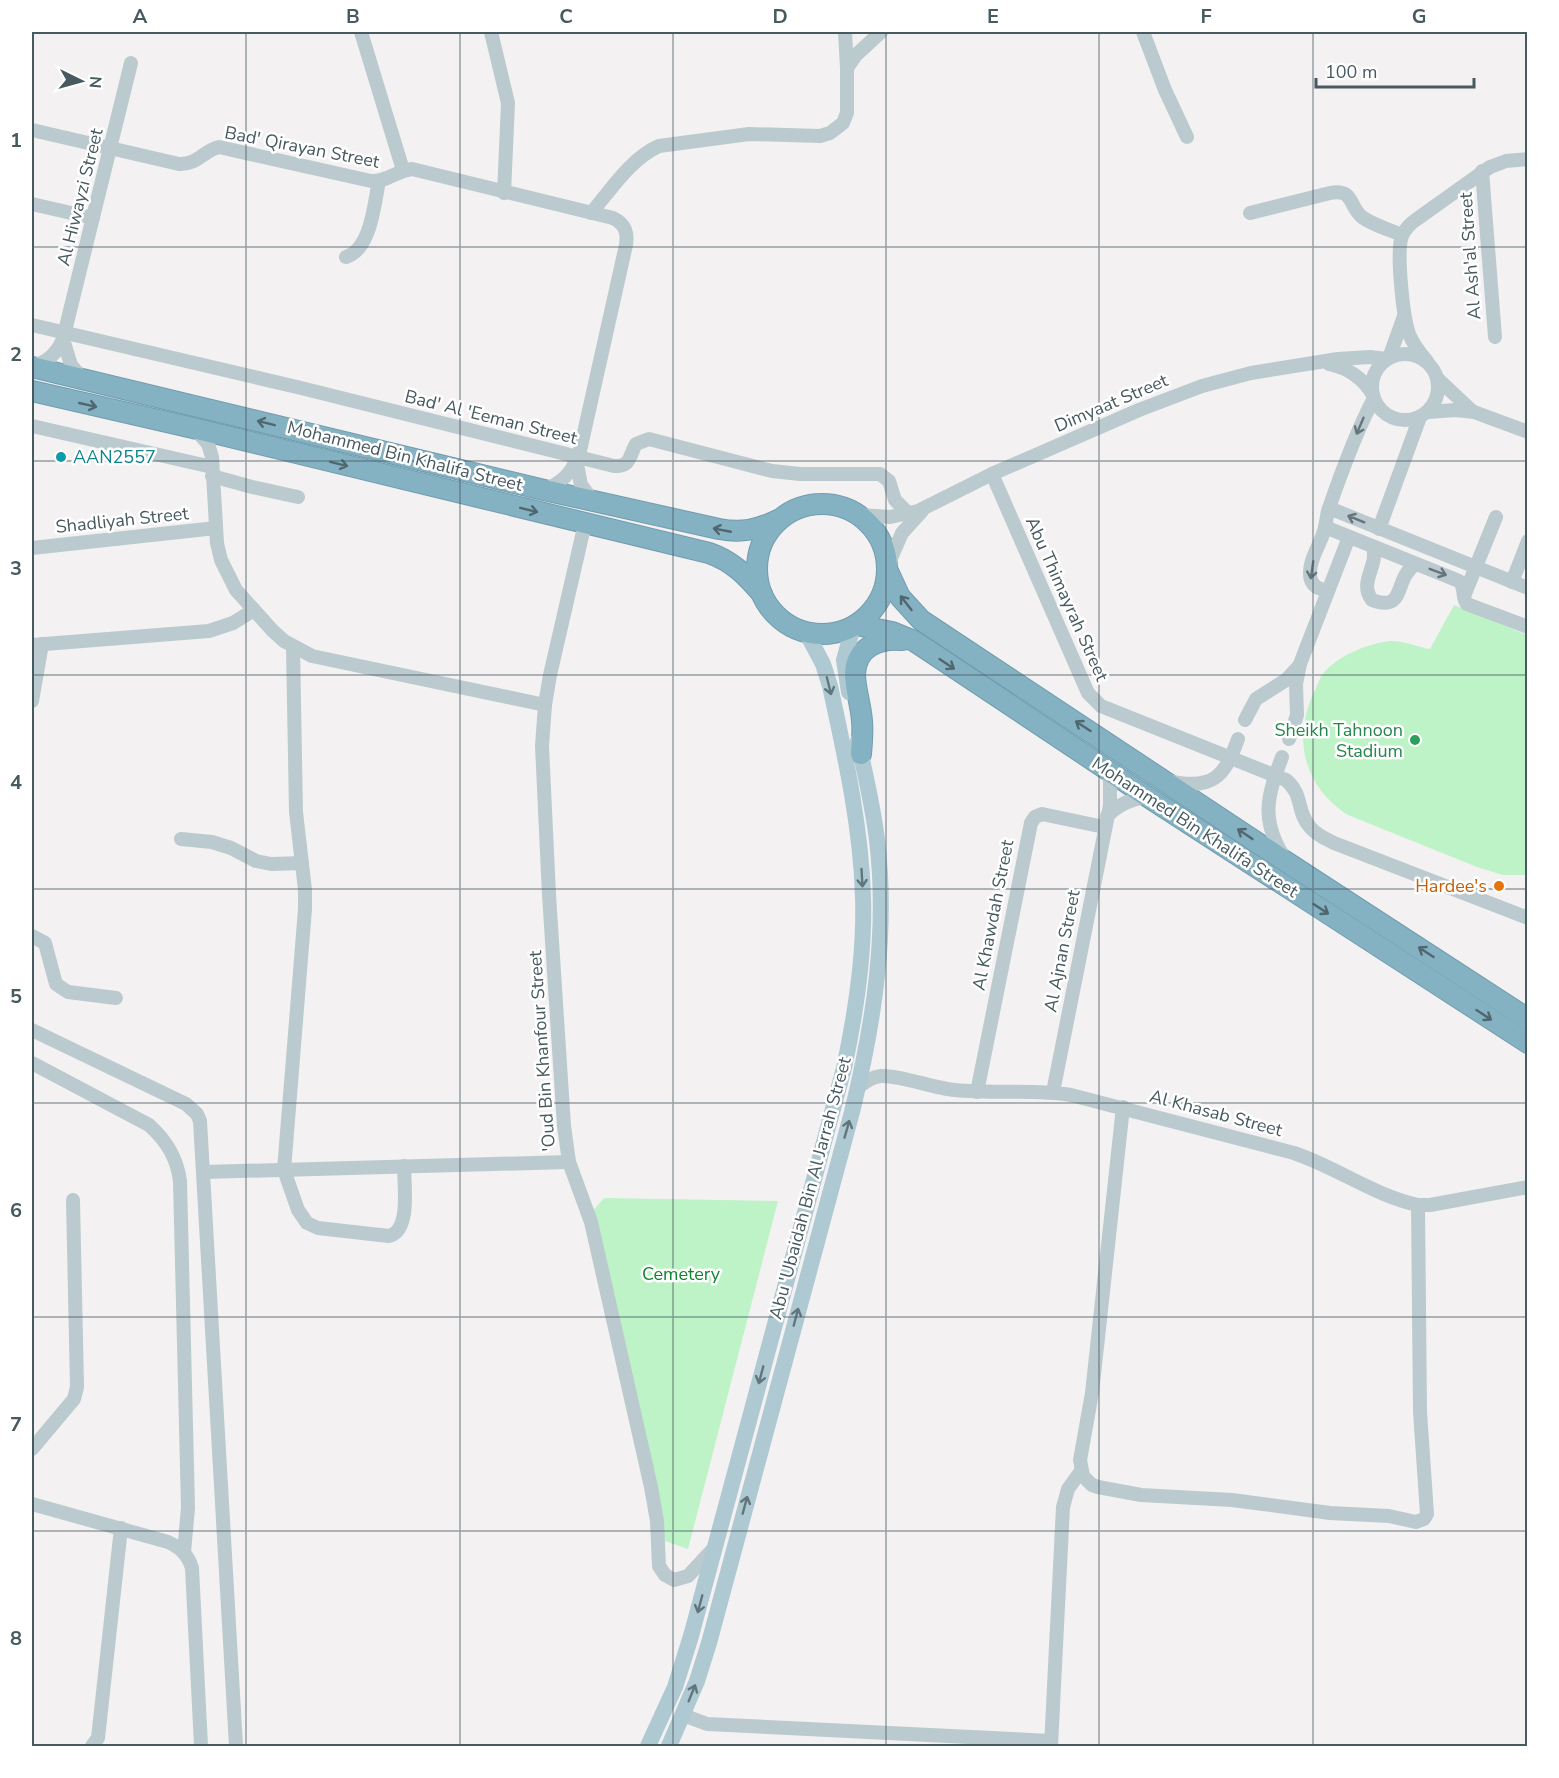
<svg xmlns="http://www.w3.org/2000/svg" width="1559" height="1778" font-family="'Nunito Sans',sans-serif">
<rect width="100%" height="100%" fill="#f4f1f2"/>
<g fill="#bdf3c6">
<path d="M1454,605l73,30v240h-24l-26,-8 -129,-52c-44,-28 -56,-76 -34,-123 3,-5 5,-12 8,-17 15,-19 44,-31 68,-34 12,-1 28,6 40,8z"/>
<polygon points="604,1198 778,1201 688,1549 665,1541 591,1213"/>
</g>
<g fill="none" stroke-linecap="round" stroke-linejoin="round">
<g stroke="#709daf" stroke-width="22">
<g id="highway">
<path d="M32,367l512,123 175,39c23,4 38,1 59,-9"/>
<path d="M32,391l161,37 516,125c23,8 37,22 53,41"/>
<circle cx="822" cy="569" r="65"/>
<polyline points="888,571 900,597 921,620 1288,863 1528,1019"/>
<polyline points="856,625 892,632 914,641 1148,797 1528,1043"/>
<path d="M861,754c1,-11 2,-22 1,-33 -1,-16 -7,-32 -7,-47 1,-27 24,-36 47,-34"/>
</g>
</g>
<g stroke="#bbcacf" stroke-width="14">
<polyline points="361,32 403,170"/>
<polyline points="491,32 508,103 504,193"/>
<polyline points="845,32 847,68"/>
<polyline points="1143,32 1165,90 1187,137"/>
<path d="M32,130l147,34c18,1 24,-13 40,-17l152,34c16,1 25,-10 41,-12l201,49c12,6 15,14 13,27l-49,219 4,21 13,17"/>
<polyline points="1482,171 1495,337"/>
<polyline points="32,204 93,218"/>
<path d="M591,213c20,-23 39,-54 68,-67l90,-12 71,2 10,-3 13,-10 4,-10v-45l9,-13 25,-23"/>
<path d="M1250,213l80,-20c24,-5 19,14 32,24 11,8 28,13 40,18"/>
<path d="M346,257c25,-8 28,-52 33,-76"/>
<path d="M32,325l265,62 317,79c17,1 15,-10 22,-22l13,-5 123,32 28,3h80l9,7 6,19 14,14"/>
<polyline points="63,339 71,365 82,378"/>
<circle cx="1405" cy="387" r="33"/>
<polyline points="1389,358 1404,316"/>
<path d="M1427,361c-7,-8 -14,-17 -18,-27 -6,-17 -13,-83 -7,-98 3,-7 9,-13 15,-17l73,-52 16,-6 22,-2"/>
<path d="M1329,364c19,4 34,14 44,31"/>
<path d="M32,366c15,-3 25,-13 31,-27l68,-276"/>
<polyline points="1438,379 1472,411"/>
<polyline points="1428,412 1456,410 1474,412 1528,432"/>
<polyline points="32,426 212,467"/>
<polyline points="195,429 208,444 212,457 217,543 221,560 236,590 272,630 284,641 312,656 545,705"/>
<path d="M992,474l96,219 13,13 185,74c18,15 10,32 24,47 6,8 16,12 24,16l194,75"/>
<polyline points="212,476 252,487 298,497"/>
<path d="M544,490c16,-6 26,-15 33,-31"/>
<polyline points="1329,508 1528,588"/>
<polyline points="861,515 890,517 918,511 992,474 1139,410 1202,386 1251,373 1338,359 1370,357 1387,359"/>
<polyline points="585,523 550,675 545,705 542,746 549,895 564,1126 569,1162 591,1222 651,1487 657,1521 659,1566 665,1575 674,1580 688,1576 714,1548"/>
<path d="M1325,527l134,54c7,6 2,16 8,23l61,23"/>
<polyline points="1379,529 1420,417"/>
<path d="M1373,547c6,19 -15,35 -1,53 35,13 21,-22 44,-36"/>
<polyline points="32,548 216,528"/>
<polyline points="888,565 902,533 922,511"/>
<polyline points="1512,582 1528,541"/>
<path d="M1328,590c-10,0 -18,-5 -18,-16 -1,-13 9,-28 13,-40 3,-7 3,-15 5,-23 13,-38 27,-77 46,-113"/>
<polyline points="1464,596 1496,517"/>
<polyline points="32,645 209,631 233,623 254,610"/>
<path d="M293,647l3,165 9,78v19l-21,261 14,40 9,13 11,5 71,8c22,-5 15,-51 15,-70"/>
<polyline points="32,701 42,644"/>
<polyline points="1245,720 1256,699 1286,680 1299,666"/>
<polyline points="1289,739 1297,715 1296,684 1300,664 1349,537"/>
<path d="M1282,757c-15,40 -22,63 3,102"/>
<path d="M1168,781c45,9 56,-3 70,-42"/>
<path d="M1107,816c12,-12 24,-17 41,-19"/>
<polyline points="181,839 212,842 231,848 256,861 271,864 302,863"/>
<polyline points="32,936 45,943 56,984 68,992 116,998"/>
<polyline points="32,1030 186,1104 197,1114 200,1121 236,1746"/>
<path d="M32,1063l117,62c18,16 28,33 31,56l8,327 -4,44"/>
<path d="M857,1089c7,-7 14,-12 24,-13 19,-1 52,12 74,14 38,4 77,-1 116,5l223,58c42,14 81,43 124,52h12l98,-18"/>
<polyline points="977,1092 1031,823 1035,817 1042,814 1104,827"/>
<polyline points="1053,1092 1110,805 1110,781 1107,770"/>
<polyline points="1123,1107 1092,1393 1080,1460 1083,1476 1092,1485 1098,1487 1141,1495 1232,1500 1330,1513 1389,1516 1416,1522 1424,1519 1427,1514 1420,1412 1418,1205"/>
<polyline points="204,1172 569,1162"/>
<polyline points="32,1449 74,1399 77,1387 73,1200"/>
<path d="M32,1504l136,38c13,6 20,13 24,26l9,178"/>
<polyline points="683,1715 707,1724 1051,1741"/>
<polyline points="92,1746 98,1738 121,1528"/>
<polyline points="1051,1746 1063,1507 1068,1489 1081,1471"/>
</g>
<g stroke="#afc9d2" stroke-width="16">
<polyline points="849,692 844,660 853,627"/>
<path d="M648,1746l27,-59 16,-51 153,-568c12,-56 21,-113 19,-171 -2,-71 -18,-142 -33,-211l-7,-22 -17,-32"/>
<path d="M669,1746l28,-65 12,-38 143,-531c22,-90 36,-180 25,-272 -4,-34 -12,-66 -19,-99"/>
</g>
<use href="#highway" stroke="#85b2c3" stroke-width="20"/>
</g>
<defs><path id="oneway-shaft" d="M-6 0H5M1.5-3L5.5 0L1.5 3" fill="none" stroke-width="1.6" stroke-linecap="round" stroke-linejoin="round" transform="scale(1.5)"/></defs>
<g stroke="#50676f">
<use href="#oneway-shaft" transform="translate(88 405) rotate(13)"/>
<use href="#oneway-shaft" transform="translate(266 423) rotate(-166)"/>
<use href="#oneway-shaft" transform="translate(339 464) rotate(14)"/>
<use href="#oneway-shaft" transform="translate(529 510) rotate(14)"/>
<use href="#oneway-shaft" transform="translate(722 530) rotate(-169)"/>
<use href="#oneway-shaft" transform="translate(906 603) rotate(-128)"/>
<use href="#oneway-shaft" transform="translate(947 664) rotate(34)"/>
<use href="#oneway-shaft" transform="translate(1083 726) rotate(-147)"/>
<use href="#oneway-shaft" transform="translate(1245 834) rotate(-146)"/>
<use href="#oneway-shaft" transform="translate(1321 909) rotate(33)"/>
<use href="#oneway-shaft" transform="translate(1426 952) rotate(-147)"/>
<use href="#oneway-shaft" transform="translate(1484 1015) rotate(33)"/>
</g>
<g stroke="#64767c">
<use href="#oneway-shaft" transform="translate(1360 426) rotate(113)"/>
<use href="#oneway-shaft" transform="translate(1356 519) rotate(-158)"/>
<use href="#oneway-shaft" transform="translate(1312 570) rotate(98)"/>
<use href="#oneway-shaft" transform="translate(1438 572) rotate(21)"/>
</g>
<g stroke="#61767c">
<use href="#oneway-shaft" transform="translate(829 686) rotate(76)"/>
<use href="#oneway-shaft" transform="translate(862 878) rotate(87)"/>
<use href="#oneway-shaft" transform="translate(847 1129) rotate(-74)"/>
<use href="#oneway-shaft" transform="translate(796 1317) rotate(-75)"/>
<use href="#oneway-shaft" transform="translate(761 1375) rotate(105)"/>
<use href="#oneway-shaft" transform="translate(745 1505) rotate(-75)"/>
<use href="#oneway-shaft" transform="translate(700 1604) rotate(105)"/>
<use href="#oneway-shaft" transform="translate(692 1693) rotate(-68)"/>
</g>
<path fill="none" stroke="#475a60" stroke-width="1.5" stroke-opacity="0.55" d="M246,32v1714M460,32v1714M673,32v1714M886,32v1714M1099,32v1714M1313,32v1714M32,247h1496M32,461h1496M32,675h1496M32,889h1496M32,1103h1496M32,1317h1496M32,1531h1496"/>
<circle fill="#0f9aa8" stroke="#fff" stroke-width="2" cx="61" cy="457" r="6"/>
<circle fill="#2e9e5b" stroke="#fff" stroke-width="2" cx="1415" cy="740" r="6"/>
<circle fill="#e8710a" stroke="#fff" stroke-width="2" cx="1499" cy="886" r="6"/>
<g text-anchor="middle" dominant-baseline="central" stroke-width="5" stroke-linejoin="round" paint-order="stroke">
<g font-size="18" fill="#475a60" stroke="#fff">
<text transform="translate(302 147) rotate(11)">Bad' Qirayan Street</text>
<text transform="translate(80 197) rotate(-76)">Al Hiwayzi Street</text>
<text transform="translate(1470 256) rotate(-94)">Al Ash'al Street</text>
<text transform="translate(1111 403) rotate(-23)">Dimyaat Street</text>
<text transform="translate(491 417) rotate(14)">Bad' Al 'Eeman Street</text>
<text transform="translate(405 456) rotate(14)">Mohammed Bin Khalifa Street</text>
<text transform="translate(122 520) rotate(-6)">Shadliyah Street</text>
<text transform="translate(1067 599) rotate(66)">Abu Thimayrah Street</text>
<text transform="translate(1195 827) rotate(33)">Mohammed Bin Khalifa Street</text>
<text transform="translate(993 915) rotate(-79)">Al Khawdah Street</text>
<text transform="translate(1062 951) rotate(-79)">Al Ajnan Street</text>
<text transform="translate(542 1051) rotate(-94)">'Oud Bin Khanfour Street</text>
<text transform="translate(1216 1113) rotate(15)">Al Khasab Street</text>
<text transform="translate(810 1188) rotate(-75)">Abu 'Ubaidah Bin Al Jarrah Street</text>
</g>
<g font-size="18" fill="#0d838f" stroke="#fff" text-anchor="start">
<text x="73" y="457">AAN2557</text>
</g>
<g font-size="18" fill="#27864d" stroke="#fff" text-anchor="end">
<text x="1403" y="730">Sheikh Tahnoon<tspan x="1403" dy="21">Stadium</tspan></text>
</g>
<g font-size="18" fill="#c56008" stroke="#fff" text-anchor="end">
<text x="1487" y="886">Hardee's</text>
</g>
<g font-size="18" fill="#10842e" stroke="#fff">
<text x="681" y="1274">Cemetery</text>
</g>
</g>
<rect width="1559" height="1778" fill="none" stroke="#ffffff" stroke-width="66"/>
<g transform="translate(81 81) rotate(95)" stroke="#ffffff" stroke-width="4.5" paint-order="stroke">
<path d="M0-4.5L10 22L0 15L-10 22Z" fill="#475a60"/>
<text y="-9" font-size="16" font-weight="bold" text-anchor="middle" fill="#475a60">N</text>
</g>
<path d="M1316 78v9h158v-9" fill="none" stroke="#475a60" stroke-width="3"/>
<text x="1325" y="78" font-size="18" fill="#475a60" stroke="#ffffff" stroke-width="4.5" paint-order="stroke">100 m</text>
<rect x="33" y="33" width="1493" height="1712" fill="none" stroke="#475a60" stroke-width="2"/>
<g font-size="20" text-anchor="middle" font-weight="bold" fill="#475a60">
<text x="140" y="23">A</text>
<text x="353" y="23">B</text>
<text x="566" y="23">C</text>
<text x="780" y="23">D</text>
<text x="993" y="23">E</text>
<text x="1206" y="23">F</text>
<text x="1419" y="23">G</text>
<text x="16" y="147">1</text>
<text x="16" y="361">2</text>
<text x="16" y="575">3</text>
<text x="16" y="789">4</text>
<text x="16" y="1003">5</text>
<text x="16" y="1217">6</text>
<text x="16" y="1431">7</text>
<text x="16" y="1645">8</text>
</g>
</svg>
